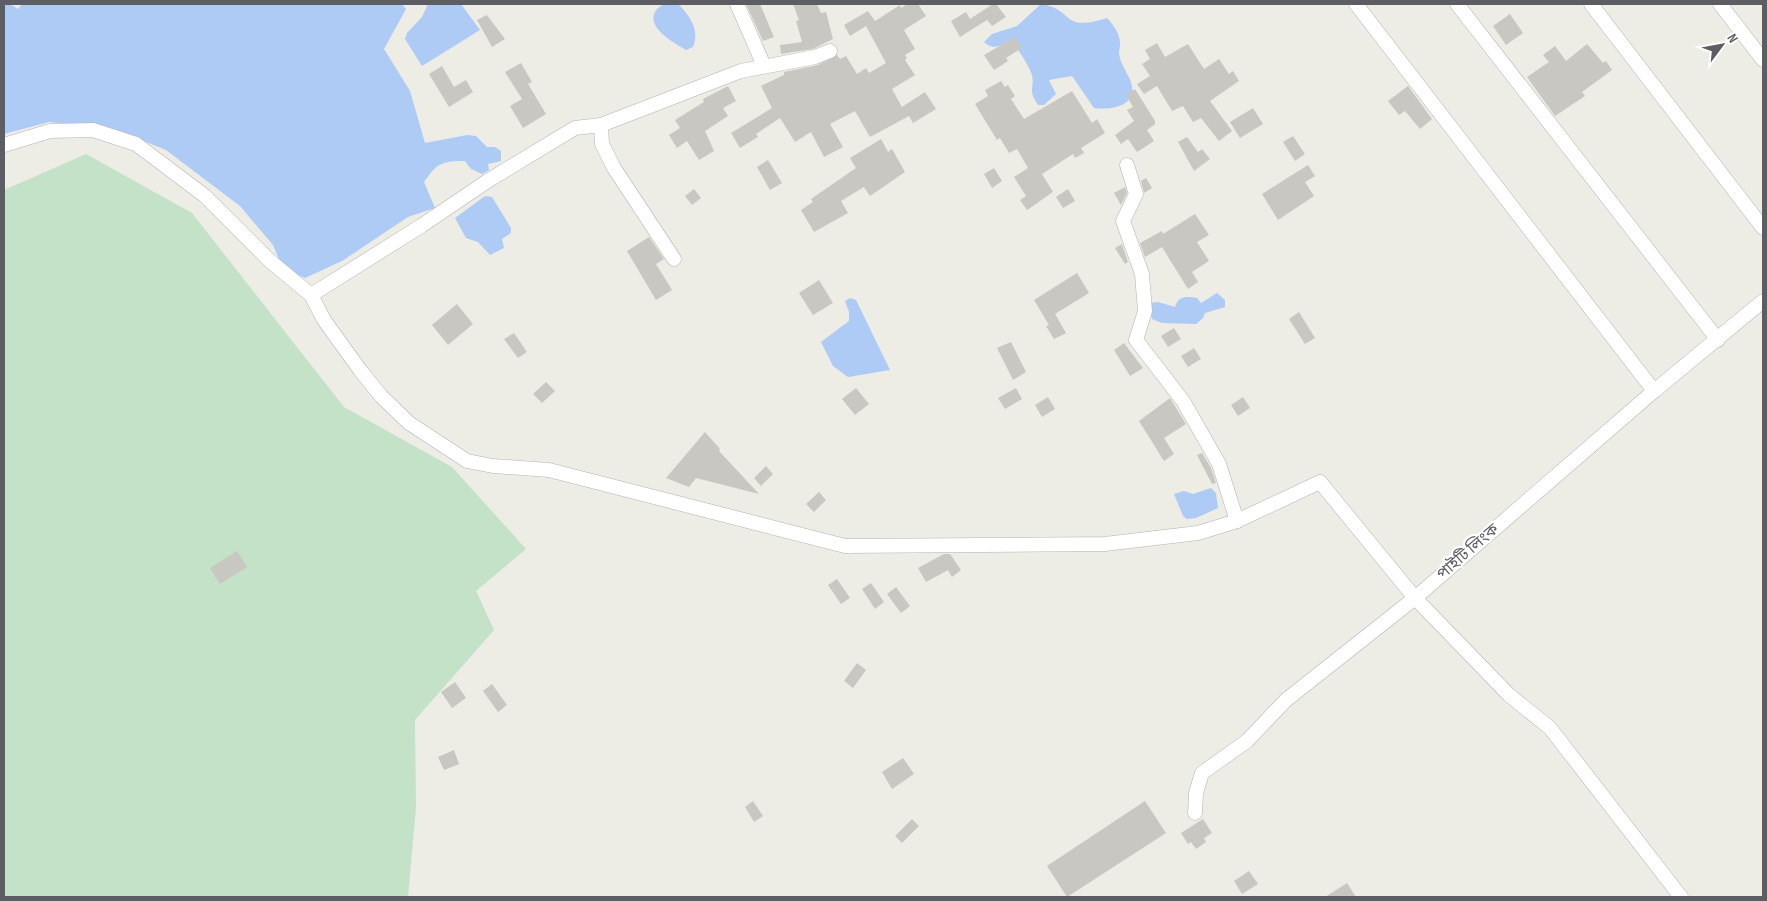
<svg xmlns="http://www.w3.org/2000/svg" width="1767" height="901" font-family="'Sofia Sans Condensed','Noto Sans Bengali',sans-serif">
<rect width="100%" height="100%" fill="#edece5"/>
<polygon fill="#c4e2c8" points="86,154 192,213 344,407 452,467 526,549 476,591 494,630 415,720 416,807 408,897 4,897 4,190"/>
<g fill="#adcbf5">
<path d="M4,4h6l8,5 4,-5h380l4,5 -22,40 26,42 15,52 42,-8 9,1 11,11h8l6,4v10l-13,3 1,6 -7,4 -11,-5 -6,-8c-23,0 -28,2 -41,21l11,26 -27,9 -66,44 -37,17 -22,-9 -10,-24 -33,-39 -74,-56 -52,-21 -65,-7 -45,12z"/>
<polygon points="428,4 461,4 480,30 422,66 405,39 407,33 422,17"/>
<path d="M664,4l15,1c11,11 21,26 14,42l-7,3c-10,-6 -40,-22 -31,-38 1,-3 6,-6 9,-8z"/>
<path d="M1041,4c34,5 19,29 66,14 6,6 14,17 13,27 0,5 -1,3 -1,8 1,12 11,22 13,33 4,21 -24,24 -38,22l-22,-32 -23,4 7,14 -12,11h-6c-11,-16 -3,-17 -6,-30 -2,-7 -13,-26 -19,-30 -11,-6 -16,9 -29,-3l8,-8 25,-8z"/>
<polygon points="485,196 492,197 511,228 511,233 502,239 504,248 490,255 478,242 466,238 455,218"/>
<path d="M1217,293l8,7v7l-20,6 -2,5 -7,6 -34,-1 -10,-4 -3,-16 9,-1 17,5c3,-11 11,-11 22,-9l4,5z"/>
<polygon points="850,298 856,300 890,370 848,377 833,366 821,342 849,321 849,312 845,301"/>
<polygon points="1211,488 1216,493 1218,508 1196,518 1187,519 1183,516 1174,494 1184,491 1193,494"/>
</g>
<g fill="#c9c7c1">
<polygon points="746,4 760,4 774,37 763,41"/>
<polygon points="793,4 817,4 821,13 826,12 833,39 813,49 781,54 780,45 802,42 796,21 799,20"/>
<polygon points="908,4 918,4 926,16 904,30 915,49 905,55 907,58 905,60 915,75 892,89 902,107 925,92 936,109 913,123 909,116 870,137 855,111 830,124 843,147 824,157 811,132 795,142 780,118 756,134 758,137 740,148 731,133 772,108 761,86 784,75 784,72 818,65 837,55 840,59 846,56 857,74 866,68 869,73 886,63 866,26 850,36 844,25 868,11 875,21 900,5 901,8"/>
<polygon points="993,4 996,4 1006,17 992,26 987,20 960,37 951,21 966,12 970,19"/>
<polygon points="1510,14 1523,33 1506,45 1493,26"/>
<polygon points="487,15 505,39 492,47 477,20"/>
<polygon points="1015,37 1022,48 1006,58 1008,61 994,70 984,55"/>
<polygon points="1157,43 1165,57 1188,44 1204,69 1219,59 1229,74 1233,71 1239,81 1210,101 1232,131 1219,141 1201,118 1193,122 1183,106 1172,111 1157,86 1144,94 1137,84 1150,76 1142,64 1150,59 1145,50"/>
<polygon points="1587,44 1603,63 1606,61 1612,70 1582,92 1585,96 1555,116 1527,77 1549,62 1543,55 1555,46 1566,61"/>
<polygon points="521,63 532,82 528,84 546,114 523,128 510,106 522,99 505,72"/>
<polygon points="442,66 454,87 466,80 473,92 449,107 429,74"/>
<polygon points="1001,81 1005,87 1008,85 1015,96 1011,99 1024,119 1072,91 1092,123 1097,119 1105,133 1081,148 1084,153 1075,158 1073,154 1042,174 1053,192 1027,210 1020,200 1026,196 1014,177 1028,168 1017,149 1009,153 1000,138 997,140 975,104 988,96 985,90"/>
<polygon points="728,86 736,101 723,108 728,116 705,131 714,151 699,160 687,141 677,148 669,135 680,128 675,120 704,102 703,99"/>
<polygon points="1408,86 1432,119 1420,129 1405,111 1399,115 1388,101"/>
<polygon points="1135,89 1155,121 1155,124 1147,130 1154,141 1137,152 1128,139 1121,144 1115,135 1134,121 1127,110 1133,107 1126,95"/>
<polygon points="1253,108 1263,124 1240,138 1230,122"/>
<polygon points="1293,136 1305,154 1295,161 1283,142"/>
<polygon points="1187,137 1198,152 1202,149 1210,159 1194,171 1178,142"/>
<polygon points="881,139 888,152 892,149 905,172 870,196 864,187 841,201 848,213 814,232 801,210 813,202 811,199 856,168 850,158"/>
<polygon points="768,160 782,183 770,190 757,167"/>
<polygon points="1308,165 1315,176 1305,182 1314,196 1278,220 1262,194"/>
<polygon points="994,168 1002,181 992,188 984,174"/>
<polygon points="1146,178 1152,188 1144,193 1141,181"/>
<polygon points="1125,187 1127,193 1121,205 1114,193"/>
<polygon points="694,189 701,198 692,205 685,196"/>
<polygon points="1068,189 1075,201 1063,208 1056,197"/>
<polygon points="1195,214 1209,235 1197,242 1209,261 1192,272 1198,282 1188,289 1162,247 1145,257 1140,243 1162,231 1163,234"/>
<polygon points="649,237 664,259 656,264 672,290 656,300 627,251"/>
<polygon points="1122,244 1128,262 1125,264 1115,248"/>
<polygon points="1077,273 1089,293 1055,314 1066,333 1054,339 1046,326 1049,325 1034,300"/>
<polygon points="819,280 833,303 813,315 799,293"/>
<polygon points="457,304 473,324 448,345 432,325"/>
<polygon points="1299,312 1315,338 1305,344 1289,319"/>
<polygon points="1174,328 1181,339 1168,347 1161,336"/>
<polygon points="514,333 527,352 518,358 504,339"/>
<polygon points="1011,342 1026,372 1013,380 997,348"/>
<polygon points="1124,343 1143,368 1130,376 1114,350"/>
<polygon points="1194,348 1201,359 1188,367 1181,356"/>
<polygon points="546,382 555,391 542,403 533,394"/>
<polygon points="856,388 869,404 855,415 842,399"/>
<polygon points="1016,388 1022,399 1005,409 998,398"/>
<polygon points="1048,397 1055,409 1042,417 1035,405"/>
<polygon points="1243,397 1250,408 1238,416 1231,405"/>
<polygon points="1170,398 1186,424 1164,438 1174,454 1164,461 1139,421"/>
<polygon points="705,432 720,449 719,451 759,494 696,478 689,487 666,478"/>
<polygon points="1202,453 1211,468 1216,483 1212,484 1197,455"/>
<polygon points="766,466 773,474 761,486 754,478"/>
<polygon points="819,492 826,500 814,512 806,504"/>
<polygon points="237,551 247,567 220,584 210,568"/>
<polygon points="944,554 950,554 961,570 952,577 948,570 926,582 918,568"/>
<polygon points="837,579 850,598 841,604 828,585"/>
<polygon points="871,583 884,602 875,609 862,589"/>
<polygon points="896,587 910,606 901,613 887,594"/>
<polygon points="857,663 866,670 853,688 844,681"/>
<polygon points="455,682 466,698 452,708 441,692"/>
<polygon points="492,684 507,705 498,712 483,691"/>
<polygon points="454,750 459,764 444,770 438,757"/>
<polygon points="903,758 914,774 892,789 882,772"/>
<polygon points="753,801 763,816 754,822 745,807"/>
<polygon points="1145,801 1166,833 1067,897 1047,866"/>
<polygon points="912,819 919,826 902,843 895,836"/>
<polygon points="1203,819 1212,833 1204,838 1206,842 1196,849 1191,842 1188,844 1181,833"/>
<polygon points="1249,871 1258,884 1242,894 1234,881"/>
<polygon points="1347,883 1356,897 1325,897"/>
</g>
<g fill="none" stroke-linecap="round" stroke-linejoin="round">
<g stroke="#b2b3b8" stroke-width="15">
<g id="minor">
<polyline points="737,4 764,66"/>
<polyline points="1356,4 1654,391"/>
<polyline points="1457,4 1718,340"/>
<polyline points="1591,4 1763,228"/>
<polyline points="1720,4 1763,60"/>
<polyline points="601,125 602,144 614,168 674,259"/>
<polyline points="4,145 50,131 93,130 136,144 205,196 270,261 311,295 324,320 360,370 381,396 409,423 467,461 493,466 549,470 845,546 1105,544 1198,533 1237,521 1320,482 1415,598 1509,695 1550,728 1681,897"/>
<polyline points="1127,165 1136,194 1123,221 1142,274 1145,311 1136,340 1183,401 1219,464 1237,521"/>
<polyline points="311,295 421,226 489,180 575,128 601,125 741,71 815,57 830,51"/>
<polyline points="1195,813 1196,793 1202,773 1247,741 1286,700 1415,598 1654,391 1763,301"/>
</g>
</g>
<use href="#minor" stroke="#fff" stroke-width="14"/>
</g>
<g text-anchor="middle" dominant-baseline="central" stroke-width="4.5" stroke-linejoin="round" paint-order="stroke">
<g font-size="16" fill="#5c5e63" stroke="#fff">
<text transform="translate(1468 552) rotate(-41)">পাইটি লিংক</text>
</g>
</g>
<rect width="1767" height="901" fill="none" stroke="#5c5e63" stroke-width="10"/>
<g transform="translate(1722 45) rotate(58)" stroke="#ffffff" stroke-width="4" paint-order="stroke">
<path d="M0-4L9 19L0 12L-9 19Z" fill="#5c5e63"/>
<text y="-8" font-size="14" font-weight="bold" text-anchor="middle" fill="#5c5e63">N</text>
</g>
</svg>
